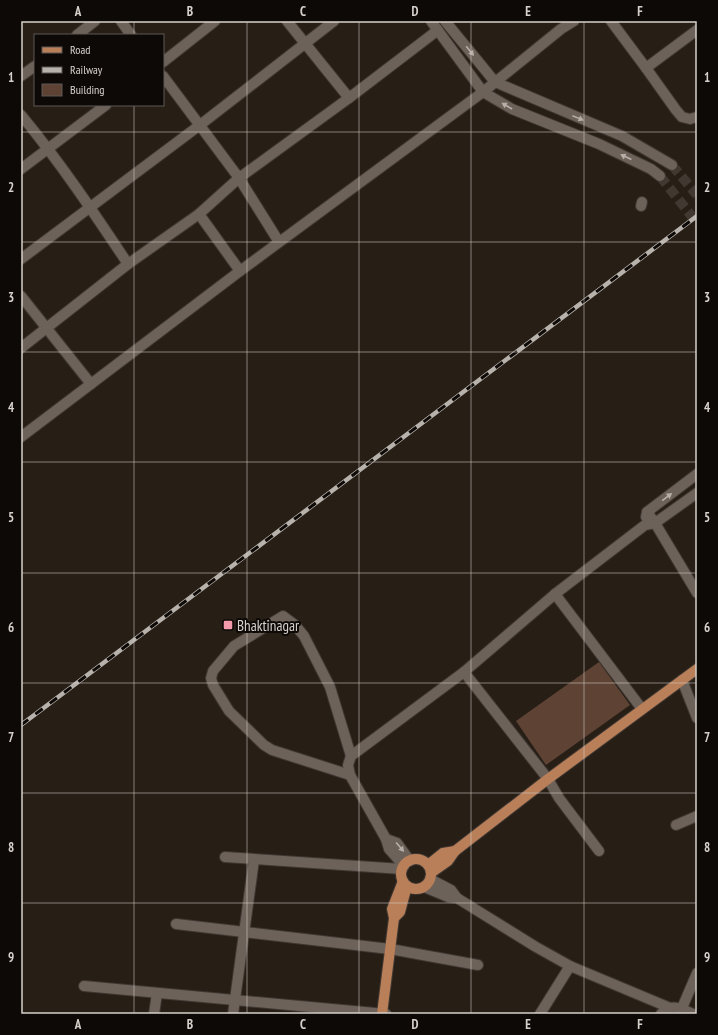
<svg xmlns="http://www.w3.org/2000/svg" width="718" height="1035" font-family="'PT Sans Narrow',sans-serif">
<rect width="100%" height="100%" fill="#271e16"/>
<polygon fill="#5e4334" points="599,662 630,705 546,765 516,721"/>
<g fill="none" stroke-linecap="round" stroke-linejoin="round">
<g stroke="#413931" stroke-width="10" stroke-dasharray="10 5" stroke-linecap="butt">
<polyline points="672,165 697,195"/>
<polyline points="660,176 697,223"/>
</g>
<g stroke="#403833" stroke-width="12">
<g id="minor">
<polyline points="121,21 131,35"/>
<polyline points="287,21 349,98"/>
<polyline points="431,21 483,92 512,109 599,144 651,169 660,176"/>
<polyline points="445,21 495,82 622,136 672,165"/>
<polyline points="611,21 646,68 676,110 682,117 690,119 697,117"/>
<polyline points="77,35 95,21"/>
<polyline points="163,62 215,21"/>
<polyline points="646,68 697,30"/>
<polyline points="21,76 35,66"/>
<polyline points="163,76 239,178 279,242"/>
<path d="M21,115c39,47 73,98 107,149"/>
<polyline points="21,169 106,105"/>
<polyline points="641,206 642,202"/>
<polyline points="199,214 240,271"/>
<polyline points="21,259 200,125 334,21"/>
<polyline points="21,296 91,384"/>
<polyline points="21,348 128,264 199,214 239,178 349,98 438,30"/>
<polyline points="21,437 240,271 483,92 561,29 574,21"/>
<polyline points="647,512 655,523 697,593"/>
<polyline points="646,517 647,512 697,474"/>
<polyline points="555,594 642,709"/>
<polyline points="464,672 548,779 559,798 599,851"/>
<polyline points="682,680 697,718"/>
<polyline points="350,775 272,750 264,745 229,711 213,685 211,678 213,671 234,646 283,616 295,625 304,636 330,687 351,756"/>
<polyline points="676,825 697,816"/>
<polyline points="386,839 397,843 410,861"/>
<polyline points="225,857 402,869"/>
<polyline points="404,866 389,849 386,839 350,775 348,765 351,756 464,672 555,594 645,525 655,523 697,493"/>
<polyline points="424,887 448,897 457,898 451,890 430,879"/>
<polyline points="457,898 536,947 570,966 668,1007"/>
<polyline points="176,924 390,949 478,965"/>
<polyline points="84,986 386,1014"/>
<polyline points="682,1008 697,973"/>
<polyline points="154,1014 157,993"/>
<polyline points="233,1014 254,860"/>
<polyline points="540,1014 570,966"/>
<path d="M661,1014c9,-11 20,-6 32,0"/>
</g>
</g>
<g stroke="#403833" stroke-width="12">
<g id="major">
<circle cx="416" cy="874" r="15"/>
<polyline points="428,865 443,853 455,851"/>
<polyline points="431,873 448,861 455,851 548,779 697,669"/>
<polyline points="394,918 400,912 407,886"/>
<polyline points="382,1014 394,918 392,909 403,881"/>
</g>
</g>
<use href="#minor" stroke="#6d6259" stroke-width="10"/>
<use href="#major" stroke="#b97f58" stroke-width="10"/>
<g stroke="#b8b2ac" stroke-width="4.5">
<polyline id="rail" points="21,725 697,216"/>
</g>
<use href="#rail" stroke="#0d0906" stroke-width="3" stroke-dasharray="9" stroke-linecap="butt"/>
</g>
<defs><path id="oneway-solid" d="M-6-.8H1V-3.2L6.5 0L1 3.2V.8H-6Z"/></defs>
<g fill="#b7b0aa">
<use href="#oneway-solid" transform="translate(470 51) rotate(51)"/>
<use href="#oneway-solid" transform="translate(507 106) rotate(-150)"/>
<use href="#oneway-solid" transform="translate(578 118) rotate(22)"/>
<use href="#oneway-solid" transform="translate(626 157) rotate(-155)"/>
<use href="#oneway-solid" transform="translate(667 497) rotate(-37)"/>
<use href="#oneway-solid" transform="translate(400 847) rotate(50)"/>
</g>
<path fill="none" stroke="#d7d1cc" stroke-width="1" stroke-opacity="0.55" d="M134,21v14M247,21v993M359,21v993M471,21v993M584,21v993M134,105v909M21,132h676M21,242h676M21,352h676M21,462h676M21,573h676M21,683h676M21,793h676M21,903h676"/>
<rect fill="#f39aaa" stroke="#0d0906" stroke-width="1.5" x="223" y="620" width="10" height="10" rx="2"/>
<g text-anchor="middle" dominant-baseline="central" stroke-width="4" stroke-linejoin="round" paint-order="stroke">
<g font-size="15" fill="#d7d1cc" stroke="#0d0906" text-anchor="start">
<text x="237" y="625">Bhaktinagar</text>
</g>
</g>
<rect width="718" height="1035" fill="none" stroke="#0d0906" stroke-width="44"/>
<rect x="34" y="34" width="130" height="72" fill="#0d0906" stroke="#5e5955"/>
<rect x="42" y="47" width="20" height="6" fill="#b97f58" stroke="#5e5955"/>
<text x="70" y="54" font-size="12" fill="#d7d1cc">Road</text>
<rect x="42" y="67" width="20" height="6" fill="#b8b2ac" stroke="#5e5955"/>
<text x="70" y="74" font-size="12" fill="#d7d1cc">Railway</text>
<rect x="42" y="84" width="20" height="12" fill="#5e4334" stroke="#5e5955"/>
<text x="70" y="94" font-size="12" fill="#d7d1cc">Building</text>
<rect x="22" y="22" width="674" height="991" fill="none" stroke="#d7d1cc" stroke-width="1.5"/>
<g font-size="13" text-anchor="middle" font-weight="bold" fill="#d7d1cc">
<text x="78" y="16">A</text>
<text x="190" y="16">B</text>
<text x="303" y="16">C</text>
<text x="415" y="16">D</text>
<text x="528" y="16">E</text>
<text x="640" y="16">F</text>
<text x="11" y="82">1</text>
<text x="707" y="82">1</text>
<text x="11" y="192">2</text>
<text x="707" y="192">2</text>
<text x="11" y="302">3</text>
<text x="707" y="302">3</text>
<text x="11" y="412">4</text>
<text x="707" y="412">4</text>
<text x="11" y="522">5</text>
<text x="707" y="522">5</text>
<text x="11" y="632">6</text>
<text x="707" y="632">6</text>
<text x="11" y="742">7</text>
<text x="707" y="742">7</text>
<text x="11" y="852">8</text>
<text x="707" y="852">8</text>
<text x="11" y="962">9</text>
<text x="707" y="962">9</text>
<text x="78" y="1029">A</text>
<text x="190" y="1029">B</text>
<text x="303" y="1029">C</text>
<text x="415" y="1029">D</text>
<text x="528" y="1029">E</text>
<text x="640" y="1029">F</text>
</g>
</svg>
